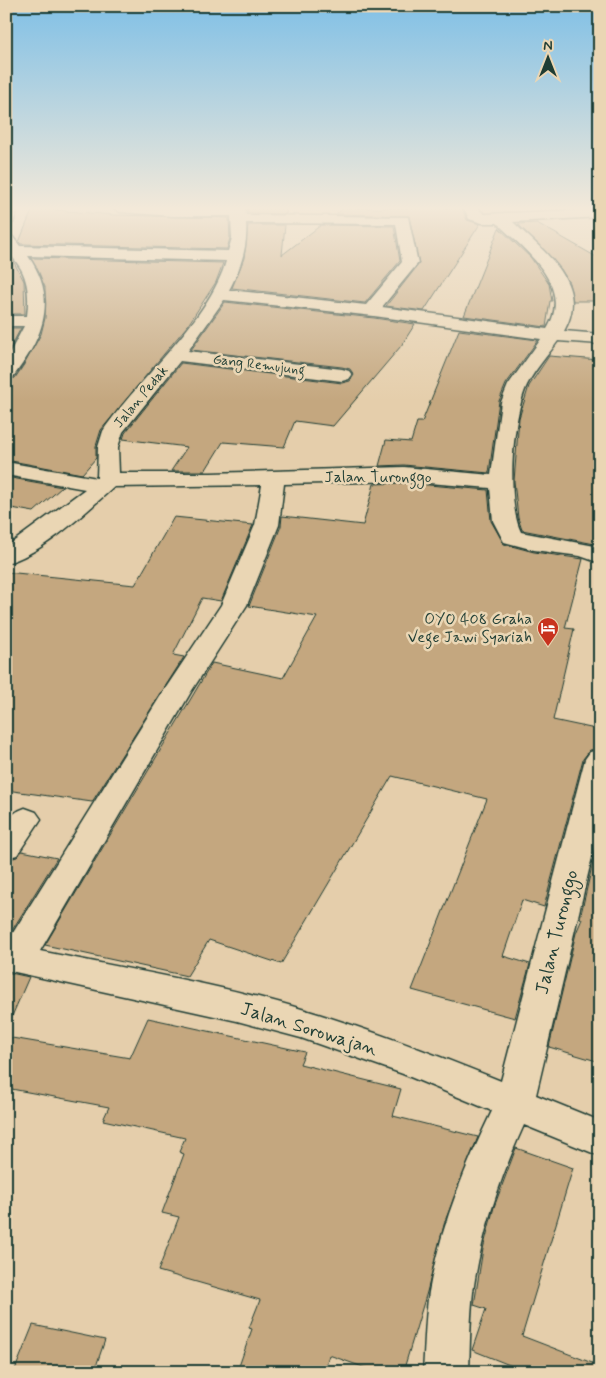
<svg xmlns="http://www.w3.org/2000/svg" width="606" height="1378" font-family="Mynerve,sans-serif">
<rect width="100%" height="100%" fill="#e5ceab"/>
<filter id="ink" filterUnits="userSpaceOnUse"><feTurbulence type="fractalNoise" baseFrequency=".02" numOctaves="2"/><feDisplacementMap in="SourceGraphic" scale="10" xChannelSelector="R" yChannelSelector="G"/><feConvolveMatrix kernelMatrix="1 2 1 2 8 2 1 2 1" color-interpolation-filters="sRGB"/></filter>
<g filter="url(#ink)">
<g fill="#c4a77f" stroke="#1f3d34">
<polygon points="33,208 114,215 229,218 230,238 227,249 21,244 19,242"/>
<polygon points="247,208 287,208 286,214 248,213"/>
<polygon points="344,208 462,208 467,220 480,224 424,311 386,306 419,264 409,216 336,214"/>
<polygon points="537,223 600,259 600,301 573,301 569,283 561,269 518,224"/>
<polygon points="248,225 285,225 282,255 321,225 394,226 400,261 365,303 232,288 244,258"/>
<polygon points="499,228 531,258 549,284 552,301 550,301 546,327 464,316"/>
<polygon points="31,258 223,263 216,282 188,325 101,430 96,446 96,458 82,474 6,460 6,381 15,378 25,363 41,334 45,318 45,287"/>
<polygon points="12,259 24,281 25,314 6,314 6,273"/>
<polygon points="225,302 374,318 415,324 401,346 333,426 295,421 284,447 223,442 205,471 171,471 187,447 123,439 125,433 181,363 342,383 350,381 354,375 350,369 342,367 191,350"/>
<polygon points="6,328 21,328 6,356"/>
<polygon points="459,330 538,340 506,384 499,401 489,473 404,465 379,466 386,440 411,442 417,422 422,422"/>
<polygon points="549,356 600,360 600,545 522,530 518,518 514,481 519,418 529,386"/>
<polygon points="6,477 62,487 34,512 6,507"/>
<polygon points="404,483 488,490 491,521 504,544 534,552 583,559 565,628 574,629 553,720 600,730 600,748 590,750 583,759 544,907 522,900 503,956 530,964 515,1018 412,990 487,799 392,776 281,964 209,940 187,976 45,945 212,663 283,678 317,617 249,606 281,526 282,516 363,525 374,484"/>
<polygon points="174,517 253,525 221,601 202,598 173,655 184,657 92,802 6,790 6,572 135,585"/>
<polygon points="600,832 600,1062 549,1047 576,933 582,919 580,918"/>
<polygon points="22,851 57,858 6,940 6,860 17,857"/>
<polygon points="6,972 29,977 6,1030"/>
<polygon points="148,1018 305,1052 300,1064 401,1089 393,1116 478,1137 445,1221 427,1292 403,1372 377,1372 329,1355 324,1372 237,1372 252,1329 249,1328 260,1300 158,1271 179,1217 162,1213 184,1154 179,1152 185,1138 103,1120 109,1107 6,1088 6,1037 130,1058"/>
<polygon points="516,1148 573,1168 522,1336 600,1366 600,1372 527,1372 472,1350 486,1309 474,1305 483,1249 494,1207"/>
<polygon points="33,1325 105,1340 94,1372 14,1372"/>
</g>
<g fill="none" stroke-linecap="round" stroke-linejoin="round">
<g stroke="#1f3d34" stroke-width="3">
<g id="minor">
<polygon points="6,208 18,208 13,223 6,227"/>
<path d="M113,208h132l1,7 162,2 10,46 -36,44 165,22c27,-44 -22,-78 -50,-106h-15l-13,-4 -5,-11h14l6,6 116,-5v8l-87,5c30,29 78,62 51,109l36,3v10l-42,-3c-10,14 -23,28 -31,44 -15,32 -21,117 -6,147l79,15v16l-20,-7 -46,-6 -30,-8 -11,-21 -3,-33 -86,-7 -120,3 -5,41 -32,80 -56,87 -151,259c87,18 180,33 265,59 67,20 132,45 196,71l84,-322 5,-7 10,-2v73l-64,272 64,26v35l-76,-31c-24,53 -43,109 -51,167 -3,26 -3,53 -4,80h-46c2,-27 2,-54 6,-80 11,-64 35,-123 63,-181l-89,-37 -102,-36 -64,-17 -231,-51v-26l157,-252 58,-87 34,-80 7,-40 -148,2c-27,24 -73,68 -108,76v-16l79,-58 -79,-14v-13l91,16 1,-31 5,-16c35,-52 107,-112 123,-170l-198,-5c31,43 15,82 -15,121l-7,2v-19l18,-34h-18v-10h21c2,-16 2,-32 -6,-47 -9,-15 -15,-15 -15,-34l6,1 8,10 208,5 4,-13 -1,-22h-58l-53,-4zM246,223l150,1 6,38 -36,43 -137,-15c11,-21 19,-42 17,-67zM224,300l150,16 167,23 -33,46 -7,17 -10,73 -87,-8 -193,6h-92l-1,-26 5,-15 57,-71 162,20 7,-2 3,-4 -3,-4 -7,-2 -154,-18z"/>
<path d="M25,808l11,4 5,7 -24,36 -11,3c0,-22 -6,-42 19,-50z"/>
</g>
</g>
<use href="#minor" fill="#ead6b4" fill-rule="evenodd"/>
</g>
</g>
<linearGradient id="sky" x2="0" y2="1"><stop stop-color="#80c0e6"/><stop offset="0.52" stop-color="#f3e9d9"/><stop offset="1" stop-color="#f3e9d9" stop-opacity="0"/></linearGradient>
<rect width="606" height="401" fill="url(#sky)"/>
<defs>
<g id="hotel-pin" transform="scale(1.125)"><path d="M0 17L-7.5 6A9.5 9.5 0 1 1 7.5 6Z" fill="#c8321e" stroke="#ead6b4"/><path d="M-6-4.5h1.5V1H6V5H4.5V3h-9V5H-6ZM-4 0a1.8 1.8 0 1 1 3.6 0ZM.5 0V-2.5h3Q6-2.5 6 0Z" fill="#fff"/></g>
</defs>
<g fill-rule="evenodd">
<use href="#hotel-pin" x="548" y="628"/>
</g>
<g text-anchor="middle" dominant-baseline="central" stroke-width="5" stroke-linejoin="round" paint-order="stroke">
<g font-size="14" fill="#1f3d34" stroke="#ead6b4">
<text transform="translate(259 365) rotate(7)">Gang Remujung</text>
<text transform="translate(141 397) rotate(-50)">Jalan Pedak</text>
</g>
<g font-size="16" fill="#1f3d34" stroke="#ead6b4">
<text x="378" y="477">Jalan Turonggo</text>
</g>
<g font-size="16" fill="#1f3d34" stroke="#ead6b4" text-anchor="end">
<text x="532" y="619">OYO 408 Graha<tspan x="532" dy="18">Vege Jawi Syariah</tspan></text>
</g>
<g font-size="19" fill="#1f3d34" stroke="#ead6b4">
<text transform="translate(557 932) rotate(-76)">Jalan Turonggo</text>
<text transform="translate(309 1029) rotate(17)">Jalan Sorowajan</text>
</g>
</g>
<rect width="606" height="1378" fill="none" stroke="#ead6b4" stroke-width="25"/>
<rect x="12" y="12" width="581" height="1353" fill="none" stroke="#1f3d34" stroke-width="2" filter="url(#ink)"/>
<g transform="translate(548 58)" stroke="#ead6b4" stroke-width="4" paint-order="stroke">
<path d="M0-4L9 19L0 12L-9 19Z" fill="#1f3d34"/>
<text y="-8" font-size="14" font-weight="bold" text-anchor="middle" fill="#1f3d34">N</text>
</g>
</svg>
